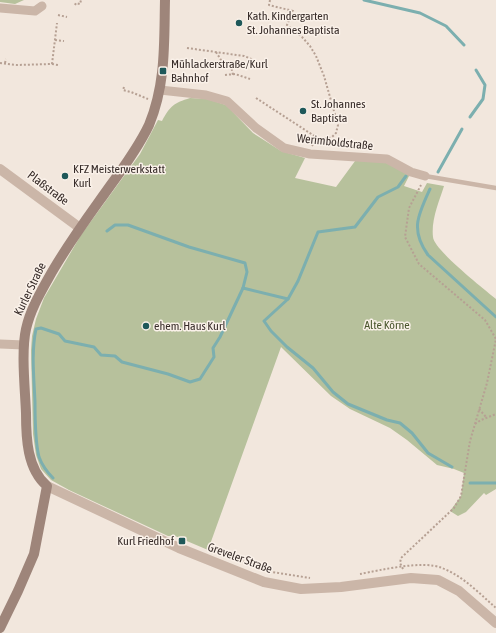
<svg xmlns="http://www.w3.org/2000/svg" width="496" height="633" font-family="'Asap Condensed',sans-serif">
<rect width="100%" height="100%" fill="#f2e7dd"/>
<g fill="#b7c19c">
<polygon points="0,0 24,0 15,4 0,2"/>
<path d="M190,98l17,1 19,6 27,28 28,18 24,7 -10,20 41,9 22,-30 29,2 24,13 -7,14 18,6 5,-9 17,3c-5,16 -13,34 -11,51 1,13 51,52 63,62v190l-10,6 -2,-2 -18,19 -8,4 -8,-5 11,-15 3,-23 -10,-4 -17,-4 -30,-25 -17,-12 -40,-19 -19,-13 -50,-49 -73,203 -33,-14h-7l-99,-46 -18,-10 -10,-11 -5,-14 -3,-21 -2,-84 1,-14 4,-17 8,-21 37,-63 59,-81 18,-34 4,1c8,-15 12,-18 28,-23z"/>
</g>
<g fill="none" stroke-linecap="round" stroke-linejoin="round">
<g stroke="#7cafaf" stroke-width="3">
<polyline points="364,0 420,13 446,26 464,45"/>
<polyline points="470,117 483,99 485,85 476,70"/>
<polyline points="438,172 462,129"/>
<polyline points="406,176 398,187 378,197 355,227 318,232 298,281 288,299 264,321 271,331 287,347 313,368 333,392 348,404 387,420 400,423 412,433 428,453 452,467"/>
<path d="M430,189c-12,26 -20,41 -2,66l68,62"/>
<polyline points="243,288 288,299"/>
<path d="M53,478c-6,-6 -11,-13 -14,-21 -4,-16 -4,-38 -4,-55 -1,-24 -4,-49 1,-73l5,-1 18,6 6,7 29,6 7,8 14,1 7,6 46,12 22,8 10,-3 14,-22 -1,-9 7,-11 23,-49 4,-16 -2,-9 -56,-16 -61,-22h-13l-8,6"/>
<polyline points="470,483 496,483"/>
</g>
<g stroke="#b6a093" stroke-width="2" stroke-dasharray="2 2" stroke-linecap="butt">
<path d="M270,0l-1,5 24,6 -6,14 15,12 8,9 6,10 8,20 14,49 -2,8 -4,4c-8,2 -16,0 -20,9"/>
<polyline points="75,5 76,3 80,4 81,0"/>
<polyline points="58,15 67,17"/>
<polyline points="55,40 64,41"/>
<polyline points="187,48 244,56 254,60"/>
<polyline points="216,52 221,60 231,66 233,75"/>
<polyline points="0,63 17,65 52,64 57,23"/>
<polyline points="5,63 6,59"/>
<polyline points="52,64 58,65"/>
<polyline points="225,75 235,74 250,79"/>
<polyline points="124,87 123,90 131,92 148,99"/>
<polyline points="256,98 319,139"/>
<polyline points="479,409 486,417"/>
<polyline points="475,424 481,420 496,414"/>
<polyline points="228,556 272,572 310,578"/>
<polyline points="403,569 400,563 401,558 454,508 461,496 470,441 487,383 496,339 485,320 419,264 405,237 409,208 421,185"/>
<path d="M360,574c21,-4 63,-14 82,-6 21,8 38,26 54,40"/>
</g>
<polyline stroke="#cbb6a8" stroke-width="4.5" points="425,176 496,188"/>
<g stroke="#cbb6a8" stroke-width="9">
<polyline points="0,8 35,11 42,6"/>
<polyline points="160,90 206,95 227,101 256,128 284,148 310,154 387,159 411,172 425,176"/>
<polyline points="0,344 24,345"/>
</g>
<g stroke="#cbb6a8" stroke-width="10">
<polyline points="0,169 80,228"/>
<polyline points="47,486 179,548 264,582 301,589 341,587 411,578 438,580 459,591 496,623"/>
</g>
<path stroke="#9e857a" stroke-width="10" d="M0,628l18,-37 16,-37 13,-68c-20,-17 -21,-48 -21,-73 -1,-25 -5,-61 0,-84 4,-18 13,-34 22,-50 18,-33 40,-62 62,-93 14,-19 29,-40 39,-61 17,-41 15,-82 16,-125"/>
</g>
<g fill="#1e5859" stroke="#faf1e9" stroke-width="1.5">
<circle cx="239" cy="23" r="4"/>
<rect x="159" y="67" width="8" height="8" rx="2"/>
<circle cx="303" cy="111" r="4"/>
<circle cx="65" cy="176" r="4"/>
<circle cx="146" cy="326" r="4"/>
<rect x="178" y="537" width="8" height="8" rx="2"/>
</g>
<g text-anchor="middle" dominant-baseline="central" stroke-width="3" stroke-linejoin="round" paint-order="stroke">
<g font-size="12" fill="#372c29" stroke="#faf1e9" text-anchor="start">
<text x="247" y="16">Kath. Kindergarten<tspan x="247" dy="14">St. Johannes Baptista</tspan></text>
<text x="171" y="64">Mühlackerstraße/Kurl<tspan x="171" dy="14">Bahnhof</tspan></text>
<text x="311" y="104">St. Johannes<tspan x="311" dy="14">Baptista</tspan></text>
<text x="73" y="169">KFZ Meisterwerkstatt<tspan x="73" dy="14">Kurl</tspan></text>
<text x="154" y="326">ehem. Haus Kurl</text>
<text x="174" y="541" text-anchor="end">Kurl Friedhof</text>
</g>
<g font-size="12" fill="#372c29" stroke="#faf1e9">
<text transform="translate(335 142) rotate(6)">Werimboldstraße</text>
<text transform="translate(48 188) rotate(37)">Plaßstraße</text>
<text transform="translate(30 289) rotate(-64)">Kurler Straße</text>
<text transform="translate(240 558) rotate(20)">Greveler Straße</text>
</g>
<g font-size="12" fill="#49562c" stroke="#faf1e9">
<text x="387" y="325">Alte Körne</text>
</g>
</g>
</svg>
